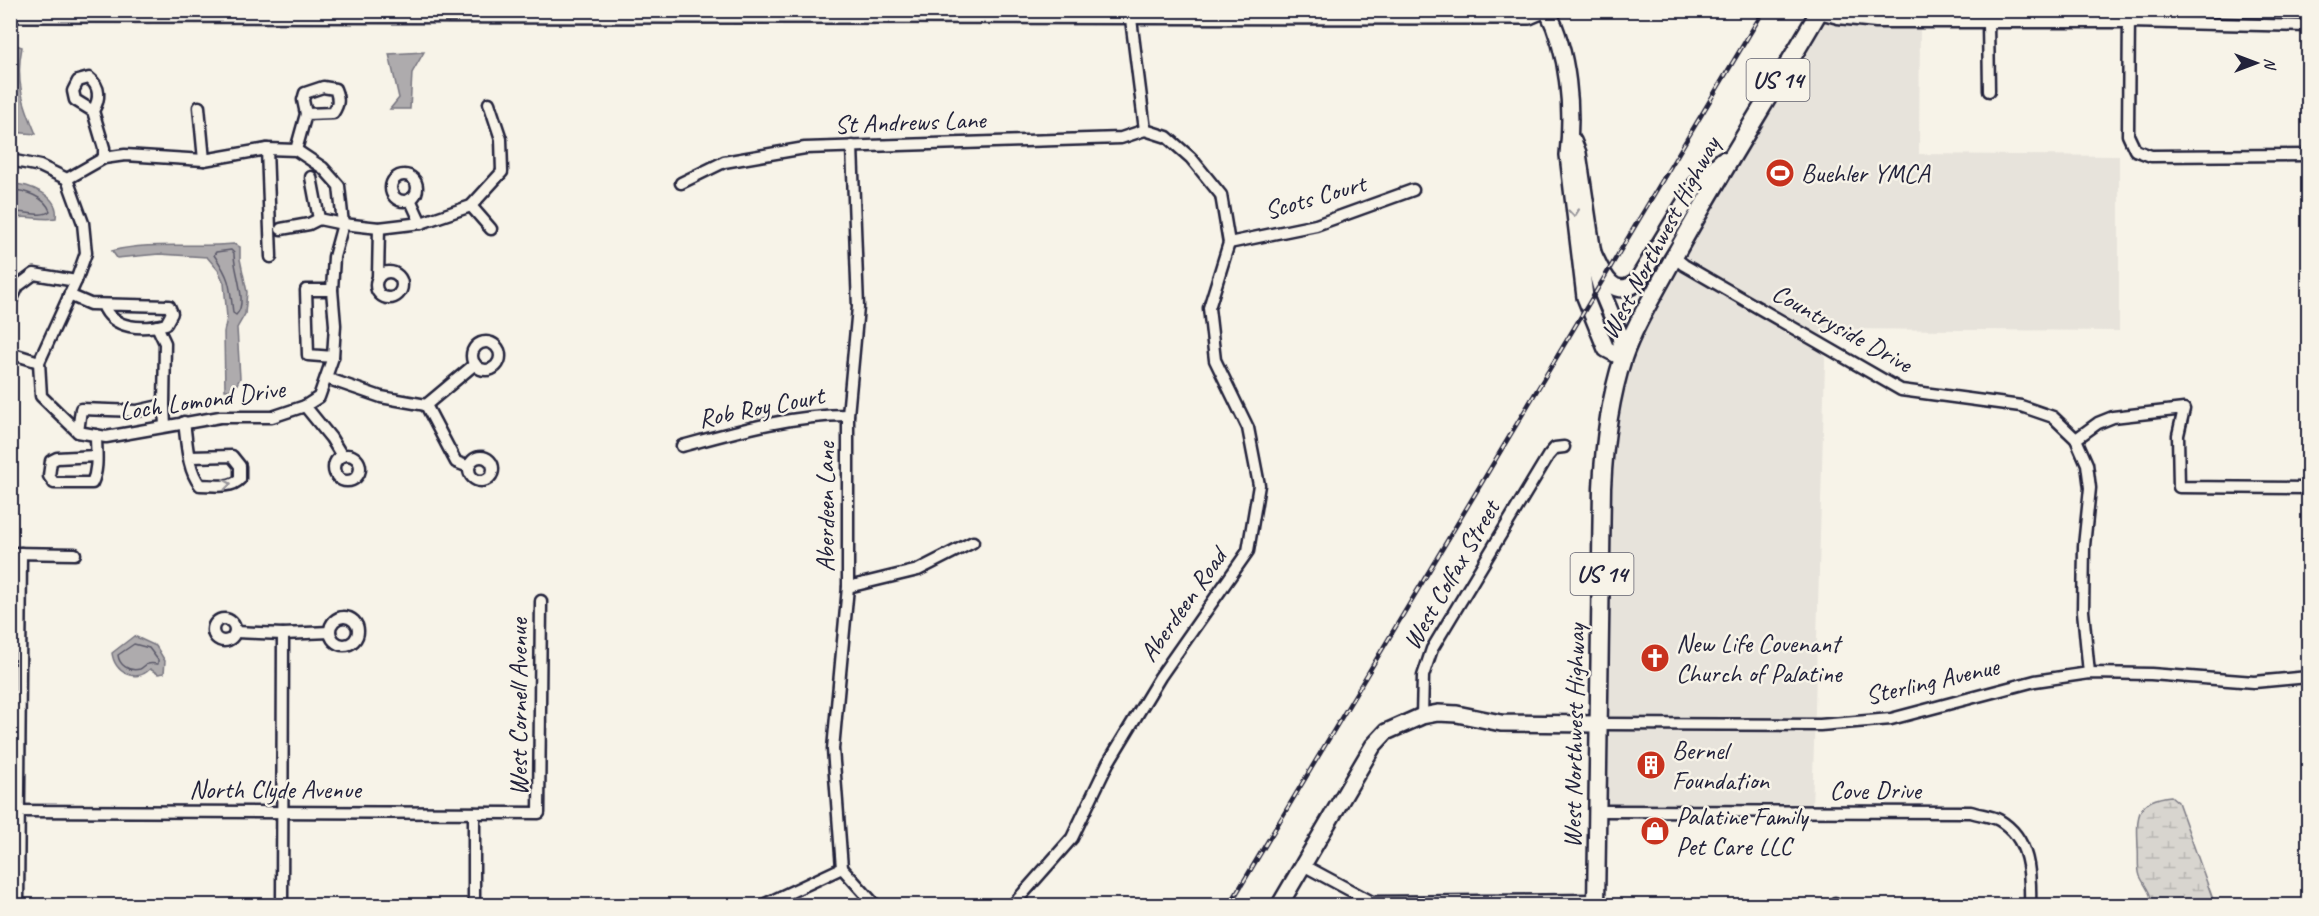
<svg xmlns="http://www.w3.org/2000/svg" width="2319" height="916" font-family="Caveat,sans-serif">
<defs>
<pattern id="wetland-marsh" width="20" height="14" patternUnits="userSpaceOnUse" patternTransform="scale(1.5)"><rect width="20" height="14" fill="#d8d5cf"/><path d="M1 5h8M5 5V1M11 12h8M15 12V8" fill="none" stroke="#b9b7b3"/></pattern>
</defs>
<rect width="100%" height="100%" fill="#f7f3e8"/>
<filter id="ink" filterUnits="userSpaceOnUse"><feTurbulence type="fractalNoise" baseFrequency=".0167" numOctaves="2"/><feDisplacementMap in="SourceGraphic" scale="12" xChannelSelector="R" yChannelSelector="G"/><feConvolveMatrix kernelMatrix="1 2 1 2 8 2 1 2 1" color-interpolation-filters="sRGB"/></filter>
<g filter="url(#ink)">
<polygon fill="#e7e3db" points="1819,13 1920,22 1919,154 2119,156 2119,331 1826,329 1812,812 1598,811 1602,488 1623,358"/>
<path fill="url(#wetland-marsh)" stroke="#7d7c85" stroke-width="1.5" d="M2171,796l7,6 37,103h-63c0,-12 -7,-18 -12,-29 -3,-8 -1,-19 -2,-28 -1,-31 -4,-48 33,-52z"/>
<g fill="#aeabad" stroke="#76747f" stroke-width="1.5">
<path d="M13,44l9,3c-7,34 1,56 14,87l-25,-2v-21l3,-18 -3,-13 -1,-35z"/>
<polygon points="424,52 412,73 410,109 390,109 399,98 389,54"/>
<path d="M10,184c19,0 50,11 46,34 -15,3 -31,-4 -45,1z"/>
<path d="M234,244l6,3v12l7,33 -2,22 -8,14 3,50 -6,12h-9l-1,-58 3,-14 -3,-35 -6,-13 -11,-13 -48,-3 -42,4 -5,-7c37,-10 83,-3 122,-7z"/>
<path d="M134,636l22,10 9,15 -1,12 -6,1 -8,-5c-15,15 -36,3 -38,-16z"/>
</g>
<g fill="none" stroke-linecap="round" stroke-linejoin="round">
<g stroke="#5a5969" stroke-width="1.5">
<path d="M10,190c15,0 35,7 40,21 -10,8 -27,-2 -40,2"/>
<path d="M231,250l3,3c-1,16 15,50 2,62l-3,-2c-3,-28 -3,-35 -19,-58l2,-3z"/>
<path d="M134,644l15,4 9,12v4c-3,0 -7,-1 -10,0 -3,0 -5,4 -8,5 -11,3 -21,-4 -22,-14z"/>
</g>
<g stroke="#22223b" stroke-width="15">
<g id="street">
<polyline points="2129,10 2128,135 2135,150 2151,156 2308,155"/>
<polyline points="1819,13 1838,18 1876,22 2129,22 2308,26"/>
<polyline points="1988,22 1989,91"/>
<polyline points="199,107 204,160"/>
<path d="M93,111l-18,-11 -2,-9 5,-10 11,-3c12,9 11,21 4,33l11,37v10"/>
<polyline points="267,149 271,257"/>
<path d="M296,150l10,-36 -3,-14 2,-7 18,-6 12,2c4,10 4,15 -2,24l-27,1"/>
<polyline points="10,160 40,166 67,179 83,223 86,253 76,281 39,362 41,396 78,432 106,437 220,417 272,417 305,406 319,397 333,357 335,325 332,290 334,257 343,224 339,186 323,168 296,150 267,149 204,160 125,155 104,158 67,179"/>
<circle cx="404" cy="188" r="13"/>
<polyline points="311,177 319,219 343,224 379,228 421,223 471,206 502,172 501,139 489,103"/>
<polyline points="681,183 724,162 805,148 1121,138 1145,130"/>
<polyline points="410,199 421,223"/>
<polyline points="471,206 491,229"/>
<polyline points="281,229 309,224 319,219"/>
<polyline points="1229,243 1316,225 1413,190"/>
<polyline points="1674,257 1684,265 1901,390 2021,406 2053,417 2076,439 2087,464 2090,488 2084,546 2083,611 2089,673"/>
<circle cx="389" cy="285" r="13"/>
<polyline points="378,278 379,228"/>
<polyline points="332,290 306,290 308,355 333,357"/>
<path d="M69,295l21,9 79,2 3,7 -6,11c-23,6 -53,6 -63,-19"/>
<polyline points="10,303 18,286 34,274 76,281"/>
<polyline points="157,326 165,343 164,405"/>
<circle cx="486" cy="356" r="14"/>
<polyline points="10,353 39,362"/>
<polyline points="326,378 381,397 426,405"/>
<polyline points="426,405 456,462 469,467"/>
<polyline points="426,405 475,364"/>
<polyline points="305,406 331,438 342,456"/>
<path d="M184,422c3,20 3,47 16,63 12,0 31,4 40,-6v-13l-8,-10 -42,1"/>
<polyline points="78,432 81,409 137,411 164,405 165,426"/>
<path d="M96,435c0,17 3,33 -4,48h-38l-5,-7 2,-15 6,-3 39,-2"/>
<polyline points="2076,439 2098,423 2113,417 2184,409 2178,435 2179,487 2308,488"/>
<path d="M682,446c55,-15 110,-31 166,-31"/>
<circle cx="347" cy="468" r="13"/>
<circle cx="481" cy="469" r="12"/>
<polyline points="10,553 75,554"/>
<polyline points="848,587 918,570 973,542"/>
<circle cx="344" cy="631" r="14"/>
<circle cx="224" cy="630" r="11"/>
<polyline points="236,632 283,634 330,632"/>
<polyline points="1422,716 1423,676 1432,649 1548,456 1555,448 1564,447"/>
<polyline points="1599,724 1820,725 1891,719 2035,681 2089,673 2151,674 2254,682 2308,677"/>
<polyline points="10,811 539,813 541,601"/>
<path d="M1598,811l373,1c9,3 21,4 28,8 31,18 32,54 31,86"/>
<polyline points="1303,865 1372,902 1596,900"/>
<polyline points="842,868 833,749 848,587 848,415 858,307 852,146"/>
<polyline points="842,868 876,906"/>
<polyline points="18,906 21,553"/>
<polyline points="282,906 283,634"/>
<polyline points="474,906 474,813"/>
<polyline points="761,906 842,868"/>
<polyline points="1012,906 1072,838 1108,763 1160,677 1248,551 1259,485 1248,428 1215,360 1209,308 1229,243 1221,195 1191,158 1167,137 1145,130 1130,11"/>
<polyline points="1835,906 1835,903"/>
</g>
</g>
<g stroke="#22223b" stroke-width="20">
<g id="secondary">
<path d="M1547,10c22,43 26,99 21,145l17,142 21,52 17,9"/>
<polyline points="10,14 1529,16 1543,10"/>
<polyline points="1573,141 1578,153 1595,267 1602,292 1620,335 1623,358"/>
<polyline points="1279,906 1373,746 1386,732 1422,716 1438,713 1457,714 1501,723 1599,724"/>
</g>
</g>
<g stroke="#22223b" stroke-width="21">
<g id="primary">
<path d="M1592,252c9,18 19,50 45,30l59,-97 27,-25"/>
<path d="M1596,906l6,-418c2,-44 7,-87 21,-130 12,-35 34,-68 51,-101 46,-84 98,-164 146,-247"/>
</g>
</g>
<use href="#street" stroke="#f7f3e8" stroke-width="10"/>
<use href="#secondary" stroke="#f7f3e8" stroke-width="15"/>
<use href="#primary" stroke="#f7f3e8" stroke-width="16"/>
<g stroke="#22223b" stroke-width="4.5">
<polyline id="rail" points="1229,906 1764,10"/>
</g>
<use href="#rail" stroke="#f7f3e8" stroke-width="2" stroke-dasharray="7" stroke-linecap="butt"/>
</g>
<defs><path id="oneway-chevron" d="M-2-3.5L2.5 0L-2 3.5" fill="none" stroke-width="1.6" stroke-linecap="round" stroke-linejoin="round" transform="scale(1.5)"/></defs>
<g stroke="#97959a">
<use href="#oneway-chevron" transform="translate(1574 213) rotate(84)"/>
<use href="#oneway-chevron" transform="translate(227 484) rotate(-8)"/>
</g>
</g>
<defs>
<g id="stadium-disc" transform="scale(1.5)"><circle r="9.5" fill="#c8321e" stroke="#f7f3e8"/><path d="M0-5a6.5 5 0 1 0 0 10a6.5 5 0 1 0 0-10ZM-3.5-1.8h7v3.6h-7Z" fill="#fff"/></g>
<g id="church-disc" transform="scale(1.5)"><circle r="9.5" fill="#c8321e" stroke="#f7f3e8"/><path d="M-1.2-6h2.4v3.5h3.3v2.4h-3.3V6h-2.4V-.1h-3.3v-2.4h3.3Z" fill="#fff"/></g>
<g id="building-disc" transform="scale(1.5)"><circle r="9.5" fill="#c8321e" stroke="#f7f3e8"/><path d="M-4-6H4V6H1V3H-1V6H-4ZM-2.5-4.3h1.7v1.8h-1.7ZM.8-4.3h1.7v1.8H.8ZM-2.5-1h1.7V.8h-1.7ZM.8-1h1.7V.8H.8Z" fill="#fff"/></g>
<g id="shop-disc" transform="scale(1.5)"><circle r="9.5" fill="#c8321e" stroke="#f7f3e8"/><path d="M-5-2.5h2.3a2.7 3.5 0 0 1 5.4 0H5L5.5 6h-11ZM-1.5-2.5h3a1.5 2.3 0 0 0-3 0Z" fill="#fff"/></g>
</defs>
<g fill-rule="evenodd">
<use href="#stadium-disc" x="1780" y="173"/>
<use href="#church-disc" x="1655" y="658"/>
<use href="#building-disc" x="1651" y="765"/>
<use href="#shop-disc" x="1655" y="831"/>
</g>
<g text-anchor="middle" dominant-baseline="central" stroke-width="5" stroke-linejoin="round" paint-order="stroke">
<g fill="#f7f3e8" stroke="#62616f" stroke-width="1.5">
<rect x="1746.5" y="59" width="63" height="42" rx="4.5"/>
<rect x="1570.5" y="553" width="63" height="42" rx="4.5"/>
</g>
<g font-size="24" font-weight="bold" fill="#22223b">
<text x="1778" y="80">US 14</text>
<text x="1602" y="574">US 14</text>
</g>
<g font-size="26" fill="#22223b" stroke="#f7f3e8">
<text transform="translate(910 122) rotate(-2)">St Andrews Lane</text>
<text transform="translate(1315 197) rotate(-16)">Scots Court</text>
<text transform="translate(1660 238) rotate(-62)">West Northwest Highway</text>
<text transform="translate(1842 328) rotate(29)">Countryside Drive</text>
<text transform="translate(202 400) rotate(-8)">Loch Lomond Drive</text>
<text transform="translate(761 407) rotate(-11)">Rob Roy Court</text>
<text transform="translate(825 507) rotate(-90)">Aberdeen Lane</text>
<text transform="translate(1451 575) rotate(-60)">West Colfax Street</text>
<text transform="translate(1183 605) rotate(-55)">Aberdeen Road</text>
<text transform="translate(1932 681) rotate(-13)">Sterling Avenue</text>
<text transform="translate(518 707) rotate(-90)">West Cornell Avenue</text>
<text transform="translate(1574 736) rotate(-89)">West Northwest Highway</text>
<text x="275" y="789">North Clyde Avenue</text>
<text x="1875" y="790">Cove Drive</text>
</g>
<g font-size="26" fill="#22223b" stroke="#f7f3e8" text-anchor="start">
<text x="1801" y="173">Buehler YMCA</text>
<text x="1676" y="643">New Life Covenant<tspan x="1676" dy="30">Church of Palatine</tspan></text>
<text x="1672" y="750">Bernel<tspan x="1672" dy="30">Foundation</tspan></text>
<text x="1676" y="816">Palatine Family<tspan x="1676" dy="30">Pet Care LLC</tspan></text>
</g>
</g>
<rect width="2319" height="916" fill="none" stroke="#f7f3e8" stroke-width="36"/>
<rect x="18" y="18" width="2283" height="880" fill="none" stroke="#22223b" stroke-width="2" filter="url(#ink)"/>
<g transform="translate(2256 63) rotate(90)" stroke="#f7f3e8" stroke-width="4.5" paint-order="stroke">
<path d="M0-4.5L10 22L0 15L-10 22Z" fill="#22223b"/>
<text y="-9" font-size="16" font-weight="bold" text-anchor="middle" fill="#22223b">N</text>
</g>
</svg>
